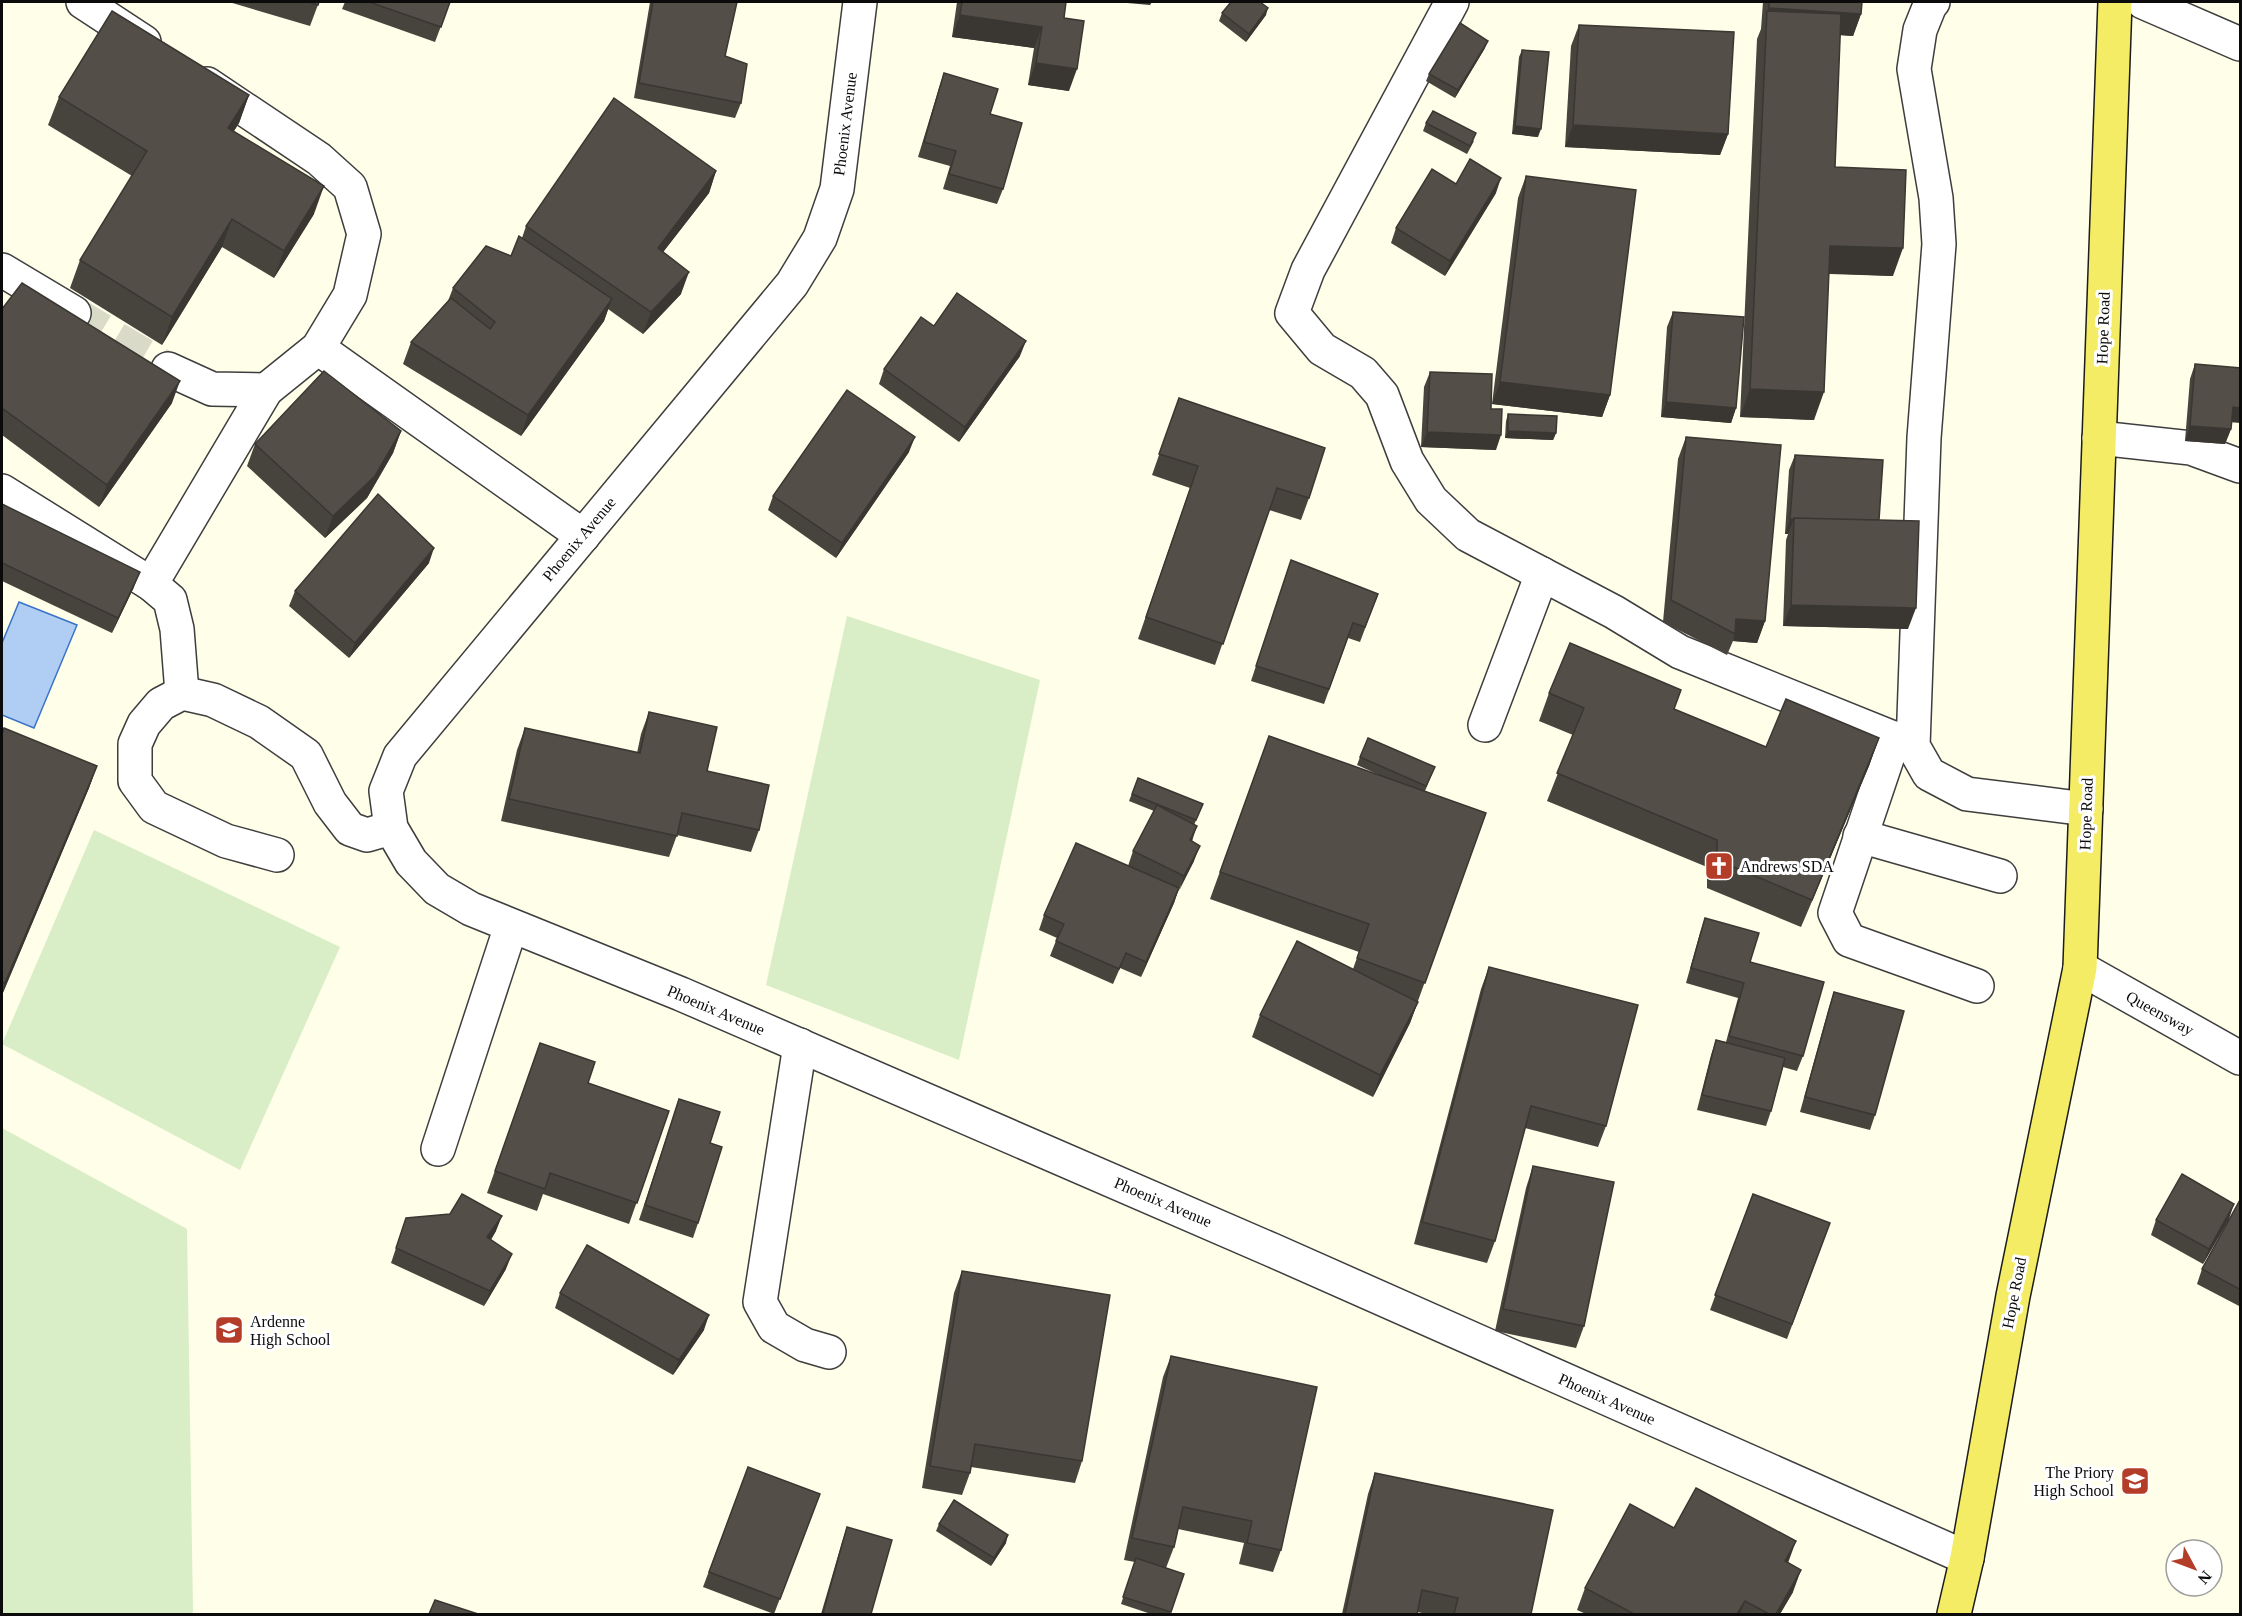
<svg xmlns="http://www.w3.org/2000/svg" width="2242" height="1616" font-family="'Times New Roman',serif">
<rect width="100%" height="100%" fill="#fefee9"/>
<g fill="#d9eec6">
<polygon points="847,616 1040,680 959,1060 766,985"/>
<polygon points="94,830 340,947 240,1170 2,1044"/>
<polygon points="2,1128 187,1229 193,1611 192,1614 2,1614"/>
</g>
<polygon fill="#b0cdf3" stroke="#3a74c8" stroke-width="1.5" points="19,602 77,625 34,728 2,715 2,643"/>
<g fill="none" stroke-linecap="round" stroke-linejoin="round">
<polyline stroke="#dadac8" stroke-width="33" stroke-dasharray="33 16" stroke-linecap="butt" points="74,313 168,369"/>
<g stroke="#3e3e3e" stroke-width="36">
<g id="minor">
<polyline points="83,2 144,42"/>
<polyline points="860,2 837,189 820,238 792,284 400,756 386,791 391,828 411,862 437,889 471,909 681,994 1272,1250 1967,1558"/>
<polyline points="1452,2 1308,270 1292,313 1322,349 1363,373 1382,395 1407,461 1431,500 1468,535 1614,612 1680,652 1913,746"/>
<polyline points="1933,2 1930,5 1920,30 1914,69 1936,198 1939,244 1924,438 1913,746 1929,774 1967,794 2086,809"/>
<polyline points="2143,2 2240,44"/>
<polyline points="2,270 74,313"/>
<polyline points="318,348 583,536"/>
<polyline points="168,369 212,389 266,390 318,348 350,295 364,234 350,187 319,159 207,84"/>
<polyline points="2099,438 2191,448 2240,466"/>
<polyline points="2,491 151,584 170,600 177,629 182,693"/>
<polyline points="151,584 266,390"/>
<polyline points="1485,725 1542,574"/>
<polyline points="1894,738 1835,913 1849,940 1977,986"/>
<polyline points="1860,836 2000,876"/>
<polyline points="277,855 226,841 154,807 135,781 135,744 144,724 161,704 182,693 213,700 259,722 306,755 330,803 350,829 367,835 391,828"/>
<polyline points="2080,968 2240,1058"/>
<polyline points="800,1045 760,1302 774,1327 805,1345 829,1352"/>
<polyline points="438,1149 511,926"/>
</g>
</g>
<g stroke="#1c1c1c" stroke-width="36">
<polyline id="major" points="1954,1614 1967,1558 2013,1296 2080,968 2115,2"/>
</g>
<use href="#minor" stroke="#fff" stroke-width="33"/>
<use href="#major" stroke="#f4ec64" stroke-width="33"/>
</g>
<g fill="#47433d">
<polygon points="229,2 319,2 310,26"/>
<polygon points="345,2 450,2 435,42 342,9"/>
<polygon points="650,2 737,2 725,56 741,103 735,118 634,98"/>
<polygon points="957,2 1066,2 1064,18 1069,91 1028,85 1034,48 952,37"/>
<polygon points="1763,2 1862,2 1861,14 1853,36 1840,35 1835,167 1893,276 1829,274 1814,420 1740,417 1757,39 1761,29"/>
<polygon points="1222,13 1266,15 1246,42 1219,21"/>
<polygon points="1579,25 1728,134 1720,155 1565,147 1571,46"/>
<polygon points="1485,48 1455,98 1426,81 1429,74"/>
<polygon points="1522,50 1538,137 1512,134 1519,57"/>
<polygon points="944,73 990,114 1003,189 997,204 943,189 950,166 918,157 939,88"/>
<polygon points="249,95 239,123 234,131 314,214 274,278 222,247 162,345 70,288 80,260 132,176 48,125 59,97"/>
<polygon points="1426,123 1474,141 1467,154 1423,131"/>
<polygon points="716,171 709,193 663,252 681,294 643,334 608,309 604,321 521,436 403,364 411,342 448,301 453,288 511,256 522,238 526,226"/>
<polygon points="1526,176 1610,395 1602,417 1492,404 1518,198"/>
<polygon points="1456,184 1496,193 1445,276 1391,243 1396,228"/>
<polygon points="2,309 172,403 99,507 2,435"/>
<polygon points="1673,312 1736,408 1731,423 1661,417 1667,327"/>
<polygon points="934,326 1020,356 959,442 879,384 884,369"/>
<polygon points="2195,364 2231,429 2225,444 2185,441 2190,379"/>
<polygon points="1430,372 1491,409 1496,450 1421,447 1424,387"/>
<polygon points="1179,398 1309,498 1301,520 1269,510 1215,665 1138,639 1190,488 1152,475"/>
<polygon points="1508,414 1556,433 1553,440 1505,438 1506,421"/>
<polygon points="401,431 393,453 367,498 325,538 247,466 255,444"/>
<polygon points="1686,437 1765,621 1757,643 1733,641 1727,655 1663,622 1678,459"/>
<polygon points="909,452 836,558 768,510 773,496"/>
<polygon points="1795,455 1879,520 1908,629 1783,626 1786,540 1788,534 1785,534 1789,470"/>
<polygon points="2,504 134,587 112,633 2,581"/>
<polygon points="1291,560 1378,594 1360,642 1348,638 1324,704 1251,681"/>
<polygon points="429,563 349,658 289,606 295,591"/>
<polygon points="1681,690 1674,709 1766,747 1879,738 1869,766 1801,927 1707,888 1707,867 1547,801 1573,735 1539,721 1549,693"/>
<polygon points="649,712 707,771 759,830 751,852 677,835 669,857 501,821 517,750 525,728 637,753 641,734"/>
<polygon points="2,734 97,766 89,788 2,995"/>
<polygon points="1269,736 1386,778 1357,765 1360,757 1435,767 1425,791 1486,813 1410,1023 1373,1097 1252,1037 1260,1015 1353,969 1359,952 1210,899"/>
<polygon points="1138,778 1203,804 1194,825 1192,842 1194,861 1178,891 1174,903 1141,977 1120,968 1113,984 1050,956 1057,938 1039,930 1044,915 1128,866 1133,851 1154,811 1129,801"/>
<polygon points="1705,918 1750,962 1803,1056 1797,1071 1783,1067 1771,1111 1766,1126 1697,1110 1711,1055 1716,1040 1726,1042 1738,998 1686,983 1700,933"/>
<polygon points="1489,967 1606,1126 1598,1147 1525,1128 1495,1241 1487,1263 1414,1244 1481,989"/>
<polygon points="1834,992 1875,1115 1870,1130 1800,1112 1829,1007"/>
<polygon points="540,1043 588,1083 669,1111 629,1224 543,1194 537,1211 487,1193"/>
<polygon points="679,1099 710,1143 698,1223 693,1238 639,1220"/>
<polygon points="1533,1166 1584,1326 1576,1348 1495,1331 1526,1188"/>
<polygon points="1753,1194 1830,1223 1787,1339 1710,1310"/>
<polygon points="2241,1198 2241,1307 2197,1284 2202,1269"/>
<polygon points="406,1218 496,1231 491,1240 506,1269 484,1306 391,1263"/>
<polygon points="2229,1219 2203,1264 2151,1235 2156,1220"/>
<polygon points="962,1271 1082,1461 1075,1483 971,1467 970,1473 962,1495 922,1488 954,1293"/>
<polygon points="560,1293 704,1330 673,1375 555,1308"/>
<polygon points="1171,1356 1281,1550 1273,1572 1239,1564 1244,1543 1178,1529 1174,1547 1166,1568 1184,1574 1170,1614 1151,1614 1121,1604 1135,1562 1124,1560 1163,1377"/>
<polygon points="748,1467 820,1494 774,1614 703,1587"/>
<polygon points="1375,1473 1531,1614 1427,1614 1417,1612 1417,1614 1342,1614 1368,1494"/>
<polygon points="939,1524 1006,1543 991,1566 936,1531"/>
<polygon points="847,1527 871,1614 821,1614 842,1542"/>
<polygon points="1674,1528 1788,1563 1793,1592 1780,1614 1586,1614 1577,1610 1585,1588"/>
</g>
<g fill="#3a3732">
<polygon points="1116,2 1152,2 1150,5"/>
<polygon points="1268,8 1266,15 1246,42 1249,34"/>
<polygon points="1769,8 1861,14 1853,36 1767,30 1767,12"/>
<polygon points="960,15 1042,27 1034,48 952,37"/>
<polygon points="1488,41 1485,48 1455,98 1458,90"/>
<polygon points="1036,63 1077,69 1069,91 1028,85"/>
<polygon points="249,95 239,123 218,155 228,128"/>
<polygon points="1573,125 1728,134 1720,155 1565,147"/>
<polygon points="1515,126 1541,129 1538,137 1512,134"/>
<polygon points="716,171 709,193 650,269 658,248"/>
<polygon points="1501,178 1496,193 1445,276 1450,261"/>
<polygon points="324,186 314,214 274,278 284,251"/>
<polygon points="232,219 222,247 162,345 172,317"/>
<polygon points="1830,246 1903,248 1893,276 1820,273"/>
<polygon points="689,272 681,294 643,334 651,312"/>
<polygon points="612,299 604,321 521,436 528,415"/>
<polygon points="1026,341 1020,356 959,442 965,427"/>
<polygon points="180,381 172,403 99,507 107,485"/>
<polygon points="1500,382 1610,395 1602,417 1492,404"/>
<polygon points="1750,389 1824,392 1814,420 1740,417"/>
<polygon points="1666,402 1736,408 1731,423 1661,417"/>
<polygon points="2233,407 2241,408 2241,423 2228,422"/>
<polygon points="2190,426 2231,429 2225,444 2185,441"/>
<polygon points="401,431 393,453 367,498 325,538 333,516"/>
<polygon points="1508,431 1556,433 1553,440 1505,438"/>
<polygon points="1427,432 1501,435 1496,450 1421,447"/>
<polygon points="915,437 909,452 836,558 842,543"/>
<polygon points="1790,519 1794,519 1788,534 1785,534"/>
<polygon points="434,548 429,563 349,658 355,643"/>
<polygon points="140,572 134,587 112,633 118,618"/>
<polygon points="1791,605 1916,608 1908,629 1783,626"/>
<polygon points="1736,619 1765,621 1757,643 1733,641 1735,634"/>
<polygon points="1879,738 1869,766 1801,927 1812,900"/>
<polygon points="97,766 89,788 2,995 5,983"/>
<polygon points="1197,826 1192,841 1190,840"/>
<polygon points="1200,846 1194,861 1179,891 1184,876"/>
<polygon points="1179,888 1174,903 1141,977 1146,962"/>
<polygon points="1418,1002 1410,1023 1373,1097 1380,1075"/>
<polygon points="2234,1204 2229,1219 2203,1264 2209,1249"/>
<polygon points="502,1216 496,1231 482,1252 487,1237"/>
<polygon points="512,1254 506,1269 484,1306 490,1291"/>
<polygon points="709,1315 704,1330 673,1375 679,1360"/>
<polygon points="1008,1535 1006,1543 991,1566 994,1558"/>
<polygon points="1796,1541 1788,1563 1785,1561"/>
<polygon points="1801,1570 1793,1592 1780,1614 1776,1614"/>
<polygon points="1745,1601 1740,1614 1737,1614"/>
</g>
<g fill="#534e47" stroke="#3a3732" stroke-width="1.5">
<polygon points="308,2 319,2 318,5"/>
<polygon points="369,2 450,2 441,27"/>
<polygon points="653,2 737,2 725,56 747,64 741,103 639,83"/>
<polygon points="962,2 1066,2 1064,18 1084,21 1077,69 1036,63 1042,27 960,15"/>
<polygon points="1231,2 1260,2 1268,8 1249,34 1222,13"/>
<polygon points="1769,2 1862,2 1861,14 1769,8"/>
<polygon points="112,11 249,95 228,128 324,186 284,251 232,219 172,317 80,260 147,151 59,97"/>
<polygon points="1767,11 1841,14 1835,167 1906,170 1903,248 1830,246 1824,392 1750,389"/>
<polygon points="1460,23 1488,41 1458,90 1429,74"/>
<polygon points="1579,25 1734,32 1728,134 1573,125"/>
<polygon points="1522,50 1549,52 1541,129 1515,126"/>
<polygon points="944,73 998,89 990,114 1022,123 1003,189 949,174 956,151 924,142"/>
<polygon points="614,98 716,171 658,248 689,272 651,312 526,226"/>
<polygon points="1433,111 1476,133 1470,146 1426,123"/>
<polygon points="1470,159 1501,178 1450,261 1396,228 1432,169 1456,184"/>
<polygon points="1526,176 1636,190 1610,395 1500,382"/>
<polygon points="519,236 612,299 528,415 411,342 451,298 490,329 495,322 453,288 486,246 511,256"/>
<polygon points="22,283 180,381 107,485 2,408 2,309"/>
<polygon points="957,293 1026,341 965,427 884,369 921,317 934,326"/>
<polygon points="1673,312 1744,317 1736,408 1666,402"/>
<polygon points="2195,364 2241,368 2241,408 2233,407 2231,429 2190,426"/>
<polygon points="324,371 401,431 375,476 333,516 255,444"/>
<polygon points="1430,372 1492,374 1491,409 1502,409 1501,435 1427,432"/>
<polygon points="847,390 915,437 842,543 773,496"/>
<polygon points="1179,398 1325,448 1309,498 1277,488 1223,644 1146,617 1198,466 1159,454"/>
<polygon points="1508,414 1557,416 1556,433 1508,431"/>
<polygon points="1686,437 1781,445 1765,621 1736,619 1735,634 1671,600"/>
<polygon points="1795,455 1883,460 1879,520 1790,519"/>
<polygon points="378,494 434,548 355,643 295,591"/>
<polygon points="2,504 140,572 118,618 2,563"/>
<polygon points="1794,518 1919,521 1916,608 1791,605"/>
<polygon points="1291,560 1378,594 1365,627 1353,623 1329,689 1256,666"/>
<polygon points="1570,643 1681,690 1674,709 1766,747 1786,699 1879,738 1812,900 1717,860 1717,840 1557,773 1584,708 1549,693"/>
<polygon points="649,712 717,727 707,771 769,785 759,830 682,813 677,836 509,799 525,728 640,753"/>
<polygon points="4,728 97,766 5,983 2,982 2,734"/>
<polygon points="1269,736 1486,813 1425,983 1357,958 1369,924 1220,872"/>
<polygon points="1368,738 1435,767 1426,786 1360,757"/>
<polygon points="1138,778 1203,804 1196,820 1132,794"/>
<polygon points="1157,805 1197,826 1190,840 1200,846 1184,876 1133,851"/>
<polygon points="1076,843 1179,888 1146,962 1126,953 1119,969 1056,941 1064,924 1044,915"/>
<polygon points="1705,918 1759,933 1750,962 1824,982 1803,1056 1729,1036 1744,983 1691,968"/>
<polygon points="1297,941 1418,1002 1380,1075 1260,1015"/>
<polygon points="1489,967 1638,1005 1606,1126 1531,1106 1495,1241 1422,1222"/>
<polygon points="1834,992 1904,1011 1875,1115 1805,1097"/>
<polygon points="1716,1040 1785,1058 1771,1111 1702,1095"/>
<polygon points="540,1043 595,1062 588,1083 669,1111 637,1203 550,1173 545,1189 495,1171"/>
<polygon points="679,1099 720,1112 710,1143 722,1147 698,1223 645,1205"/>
<polygon points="1533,1166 1614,1182 1584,1326 1503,1309"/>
<polygon points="2182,1174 2234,1204 2209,1249 2156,1220"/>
<polygon points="462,1194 502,1216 487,1237 512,1254 490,1291 396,1248 406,1218 450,1214"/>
<polygon points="1753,1194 1830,1223 1792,1324 1715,1295"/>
<polygon points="2241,1198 2241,1290 2202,1269"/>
<polygon points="587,1245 709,1315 679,1360 560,1293"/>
<polygon points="962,1271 1110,1295 1082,1461 975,1444 970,1473 930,1466"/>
<polygon points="1171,1356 1317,1387 1281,1550 1247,1543 1252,1521 1183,1507 1174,1547 1132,1538"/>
<polygon points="748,1467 820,1494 780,1599 709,1572"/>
<polygon points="1375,1473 1553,1510 1531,1614 1454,1614 1458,1598 1422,1590 1417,1614 1345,1614"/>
<polygon points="1696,1488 1796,1541 1785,1561 1801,1570 1776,1614 1769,1614 1745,1601 1737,1614 1634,1614 1585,1588 1630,1504 1674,1528"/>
<polygon points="954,1500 1008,1535 994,1558 939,1524"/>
<polygon points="847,1527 892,1540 871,1614 827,1614 823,1613"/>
<polygon points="1136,1558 1184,1574 1171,1612 1123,1597"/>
<polygon points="435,1600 478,1614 429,1614"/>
</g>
<defs>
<g id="church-square" transform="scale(1.5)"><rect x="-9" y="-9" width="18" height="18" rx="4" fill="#b43d29" stroke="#fff"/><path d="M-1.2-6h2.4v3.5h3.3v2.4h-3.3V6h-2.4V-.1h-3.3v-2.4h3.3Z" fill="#fff"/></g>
<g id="school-square" transform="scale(1.5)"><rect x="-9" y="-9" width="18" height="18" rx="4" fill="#b43d29" stroke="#fff"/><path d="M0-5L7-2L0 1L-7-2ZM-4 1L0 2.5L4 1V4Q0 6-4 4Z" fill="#fff"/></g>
</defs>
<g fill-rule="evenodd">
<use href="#church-square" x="1719" y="866"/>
<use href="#school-square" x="229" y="1330"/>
<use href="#school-square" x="2135" y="1481"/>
</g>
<g text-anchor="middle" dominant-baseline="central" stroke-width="6" stroke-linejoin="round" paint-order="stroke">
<g font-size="16" fill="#0b0b0b" stroke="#fff">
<text transform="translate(845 124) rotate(-83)">Phoenix Avenue</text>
<text transform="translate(2103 328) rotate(-88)">Hope Road</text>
<text transform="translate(579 539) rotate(-50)">Phoenix Avenue</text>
<text transform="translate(2086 814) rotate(-88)">Hope Road</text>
<text transform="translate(716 1010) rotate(23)">Phoenix Avenue</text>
<text transform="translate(2160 1013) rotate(29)">Queensway</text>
<text transform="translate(1163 1202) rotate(23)">Phoenix Avenue</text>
<text transform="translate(2014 1293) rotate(-79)">Hope Road</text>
<text transform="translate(1607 1399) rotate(24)">Phoenix Avenue</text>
</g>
<g font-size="16" fill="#0b0b0b" stroke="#fff" text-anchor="start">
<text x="1740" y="866">Andrews SDA</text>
<text x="250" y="1321">Ardenne<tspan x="250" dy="18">High School</tspan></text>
<text x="2114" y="1472" text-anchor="end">The Priory<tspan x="2114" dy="18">High School</tspan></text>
</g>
</g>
<rect width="2242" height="1616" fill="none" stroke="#0b0b0b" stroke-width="6"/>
<g transform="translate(2194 1568) rotate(131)"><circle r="28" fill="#ffffff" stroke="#9d9d9d" stroke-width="1.5"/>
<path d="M0-4.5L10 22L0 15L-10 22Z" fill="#b43d29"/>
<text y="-9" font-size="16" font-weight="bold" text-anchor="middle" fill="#0b0b0b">N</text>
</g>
</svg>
